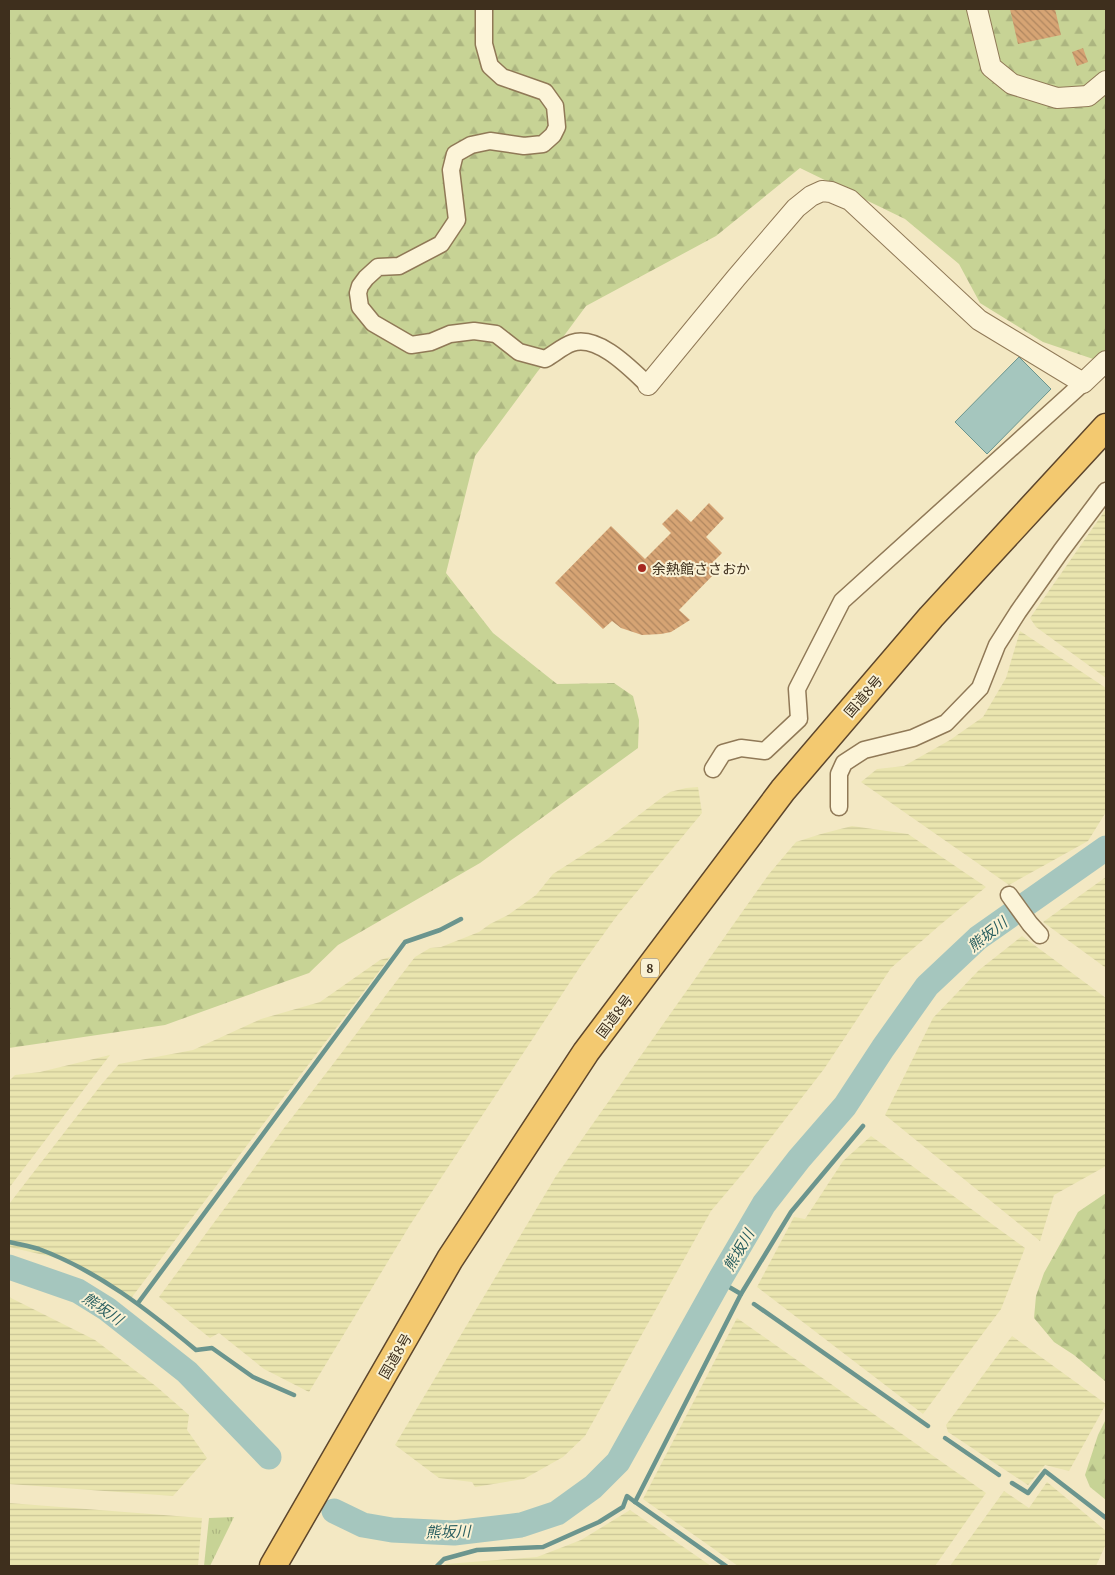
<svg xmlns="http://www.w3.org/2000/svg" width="1115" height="1575" font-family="'Noto Serif','Noto Sans JP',serif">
<defs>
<pattern id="farmland-rules" width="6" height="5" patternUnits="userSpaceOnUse" patternTransform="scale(1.25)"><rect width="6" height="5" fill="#eae5af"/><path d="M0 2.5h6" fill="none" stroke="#cac596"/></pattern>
<pattern id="grass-tufts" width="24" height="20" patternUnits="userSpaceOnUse" patternTransform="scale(1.25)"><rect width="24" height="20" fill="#c7d395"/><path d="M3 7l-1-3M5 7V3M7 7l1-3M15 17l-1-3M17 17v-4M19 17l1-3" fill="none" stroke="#acb580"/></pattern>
<pattern id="forest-firs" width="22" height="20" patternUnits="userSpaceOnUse" patternTransform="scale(1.25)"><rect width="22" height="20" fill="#c7d395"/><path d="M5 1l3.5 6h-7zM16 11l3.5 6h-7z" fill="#acb580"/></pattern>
<pattern id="building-back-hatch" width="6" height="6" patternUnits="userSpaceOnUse" patternTransform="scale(1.25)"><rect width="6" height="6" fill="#d6a474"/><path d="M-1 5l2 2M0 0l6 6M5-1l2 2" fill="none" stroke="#af865f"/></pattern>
</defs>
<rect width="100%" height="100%" fill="#f3e8c3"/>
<g fill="url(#farmland-rules)">
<polygon points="1106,509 1106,678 1036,627 1030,618"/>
<polygon points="1020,631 1106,688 1106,812 1088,841 1009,885 861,782 877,769 904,766 950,740 983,717 1006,678"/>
<polygon points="698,787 702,813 616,917 580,967 410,1225 309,1392 264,1369 219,1333 210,1338 159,1297 281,1132 415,957 430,948 441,947 479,932 490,924 508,915 536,895 553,874 606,840 660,799 670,792 686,788"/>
<polygon points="852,826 908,834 986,887 940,925 891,968 824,1069 749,1166 711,1211 585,1436 563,1457 524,1479 475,1487 472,1482 439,1478 395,1445 556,1176 769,874 796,842 821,834"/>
<polygon points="1106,877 1106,968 1043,922"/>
<polygon points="1022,936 1106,998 1106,1166 1054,1195 1040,1241 885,1115 933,1018 979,970"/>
<polygon points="390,957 132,1297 61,1259 9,1247 9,1204 101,1085 119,1064 193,1050 261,1019 320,1002 380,960"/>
<polygon points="110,1055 47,1138 9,1188 9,1081 15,1075 40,1072"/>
<polygon points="871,1136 1025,1248 1001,1309 923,1414 757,1287 794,1217 805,1219 843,1161"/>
<polygon points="9,1297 95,1340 157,1387 189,1415 187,1430 207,1458 173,1496 9,1484"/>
<polygon points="737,1318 986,1493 935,1566 738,1566 643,1499"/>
<polygon points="1012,1336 1106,1404 1069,1471 1045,1465 1028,1485 948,1432 946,1425"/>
<polygon points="1047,1482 1106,1531 1106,1544 1096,1566 950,1566 1004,1491 1029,1508"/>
<polygon points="9,1503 202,1518 198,1566 9,1566"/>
<polygon points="630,1510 711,1566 444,1566 446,1564 537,1557 581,1540"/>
</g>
<polygon fill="url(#grass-tufts)" points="234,1517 210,1566 204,1566 209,1518"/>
<g fill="url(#forest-firs)">
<polygon points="9,9 1106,9 1106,361 1102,362 1043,342 980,303 959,264 905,219 800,168 716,236 586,306 475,456 446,573 493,633 557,684 614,683 633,696 639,720 638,748 480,863 338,945 309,973 165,1025 9,1048"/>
<polygon points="1106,1193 1106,1382 1074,1355 1054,1342 1034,1318 1036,1296 1044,1273 1078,1212"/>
<polygon points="1106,1419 1106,1500 1090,1487 1085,1475 1098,1435"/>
</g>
<polygon fill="#a5c6be" stroke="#6b958e" points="1019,357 1051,389 987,454 955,422"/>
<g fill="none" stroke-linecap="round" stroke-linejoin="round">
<g stroke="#6b958e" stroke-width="4.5">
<path d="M9,1242c10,2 20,4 30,7 59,22 109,61 157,101l16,-2 41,29 41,18"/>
<polyline points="719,1281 741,1294"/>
<polyline points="138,1303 405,942 440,930 461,919"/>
<polyline points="754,1304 928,1426"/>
<polyline points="945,1438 999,1475"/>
<polyline points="1012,1483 1028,1493 1045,1471 1106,1518"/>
<polyline points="437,1566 444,1559 477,1550 543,1547 599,1522 623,1507 627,1496 635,1502"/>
<polyline points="726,1566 635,1502 741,1294 791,1212 863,1126"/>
</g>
<g stroke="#a5c6be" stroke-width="25">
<polyline points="9,1267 78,1291 107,1309 187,1372 269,1457"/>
<polyline points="334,1511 363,1525 392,1530 454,1533 521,1525 557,1513 593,1487 618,1462 719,1281 764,1204 799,1159 845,1106 883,1048 927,986 978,938 1106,848"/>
</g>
</g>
<g fill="url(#building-back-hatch)">
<polygon points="1010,9 1055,9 1061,35 1018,44"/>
<polygon points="1083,48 1088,62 1077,66 1072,52"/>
<polygon points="709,503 724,518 706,537 722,553 710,565 717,571 679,610 690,620 671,632 661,634 642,635 621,628 612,621 603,629 555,583 611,526 645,559 671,533 662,524 677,509 691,522"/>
</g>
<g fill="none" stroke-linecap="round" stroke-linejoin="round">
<g stroke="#907957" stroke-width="19">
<g id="minor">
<path d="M484,9v35l6,22 12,11 43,15 10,14 2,21 -4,8 -10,9 -19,2 -34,-5 -19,4 -16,9 -4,16 6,50 -16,24 -42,22 -21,1 -12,11 -6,8 -2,7 2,14 13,16 38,22 20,-3 19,-8 24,-3 22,3 23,18 26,7c9,-5 18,-13 27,-16 26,-9 59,26 76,42"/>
<polyline points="713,769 723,753 741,748 765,751 799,719 797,689 842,601 1083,383"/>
<polyline points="839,807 839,774 844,763 864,750 913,738 946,723 980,688 997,645 1018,612 1061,551 1106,491"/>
<polyline points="1009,895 1030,924 1040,935"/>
</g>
</g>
<g stroke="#907957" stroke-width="22">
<g id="tertiary">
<polyline points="977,9 991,67 1012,84 1057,98 1088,96 1106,81"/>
<polyline points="648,385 736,278 796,208 811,196 822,191 831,192 850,200 979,320 1083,383 1106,361"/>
</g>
</g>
<g stroke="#5d462c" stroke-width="29">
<polyline id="trunk" points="273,1566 450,1259 586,1052 783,790 931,617 1106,427"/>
</g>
<use href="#minor" stroke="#fcf4d8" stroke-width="16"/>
<use href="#tertiary" stroke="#fcf4d8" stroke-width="20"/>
<use href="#trunk" stroke="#f3c970" stroke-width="26"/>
</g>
<circle fill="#a62820" stroke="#f9f1d4" stroke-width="2" cx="642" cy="568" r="5"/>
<g text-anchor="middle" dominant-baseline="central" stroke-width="4" stroke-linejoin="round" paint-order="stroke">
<rect fill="#f9f1d4" stroke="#766954" stroke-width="1" x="641" y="958.5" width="18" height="19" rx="4"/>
<g font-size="12" font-weight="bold" fill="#3e2f1d">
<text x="650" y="968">8</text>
</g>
<g font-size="14" fill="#3e2f1d" stroke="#f9f1d4" text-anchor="start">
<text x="652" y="568">余熱館ささおか</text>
</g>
<g font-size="14" fill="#3e2f1d" stroke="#f9f1d4">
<text transform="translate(863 696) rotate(-49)">国道8号</text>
<text transform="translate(614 1016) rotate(-53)">国道8号</text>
<text transform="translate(395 1356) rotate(-60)">国道8号</text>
</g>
<g font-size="15" font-style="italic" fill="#2a5f60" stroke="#f9f1d4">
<text transform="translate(987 934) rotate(-38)">熊坂川</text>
<text transform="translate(738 1250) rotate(-60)">熊坂川</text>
<text transform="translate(103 1308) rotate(34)">熊坂川</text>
<text transform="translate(448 1531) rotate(-1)">熊坂川</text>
</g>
</g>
<rect width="1115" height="1575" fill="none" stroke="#3e2f1d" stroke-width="20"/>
</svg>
